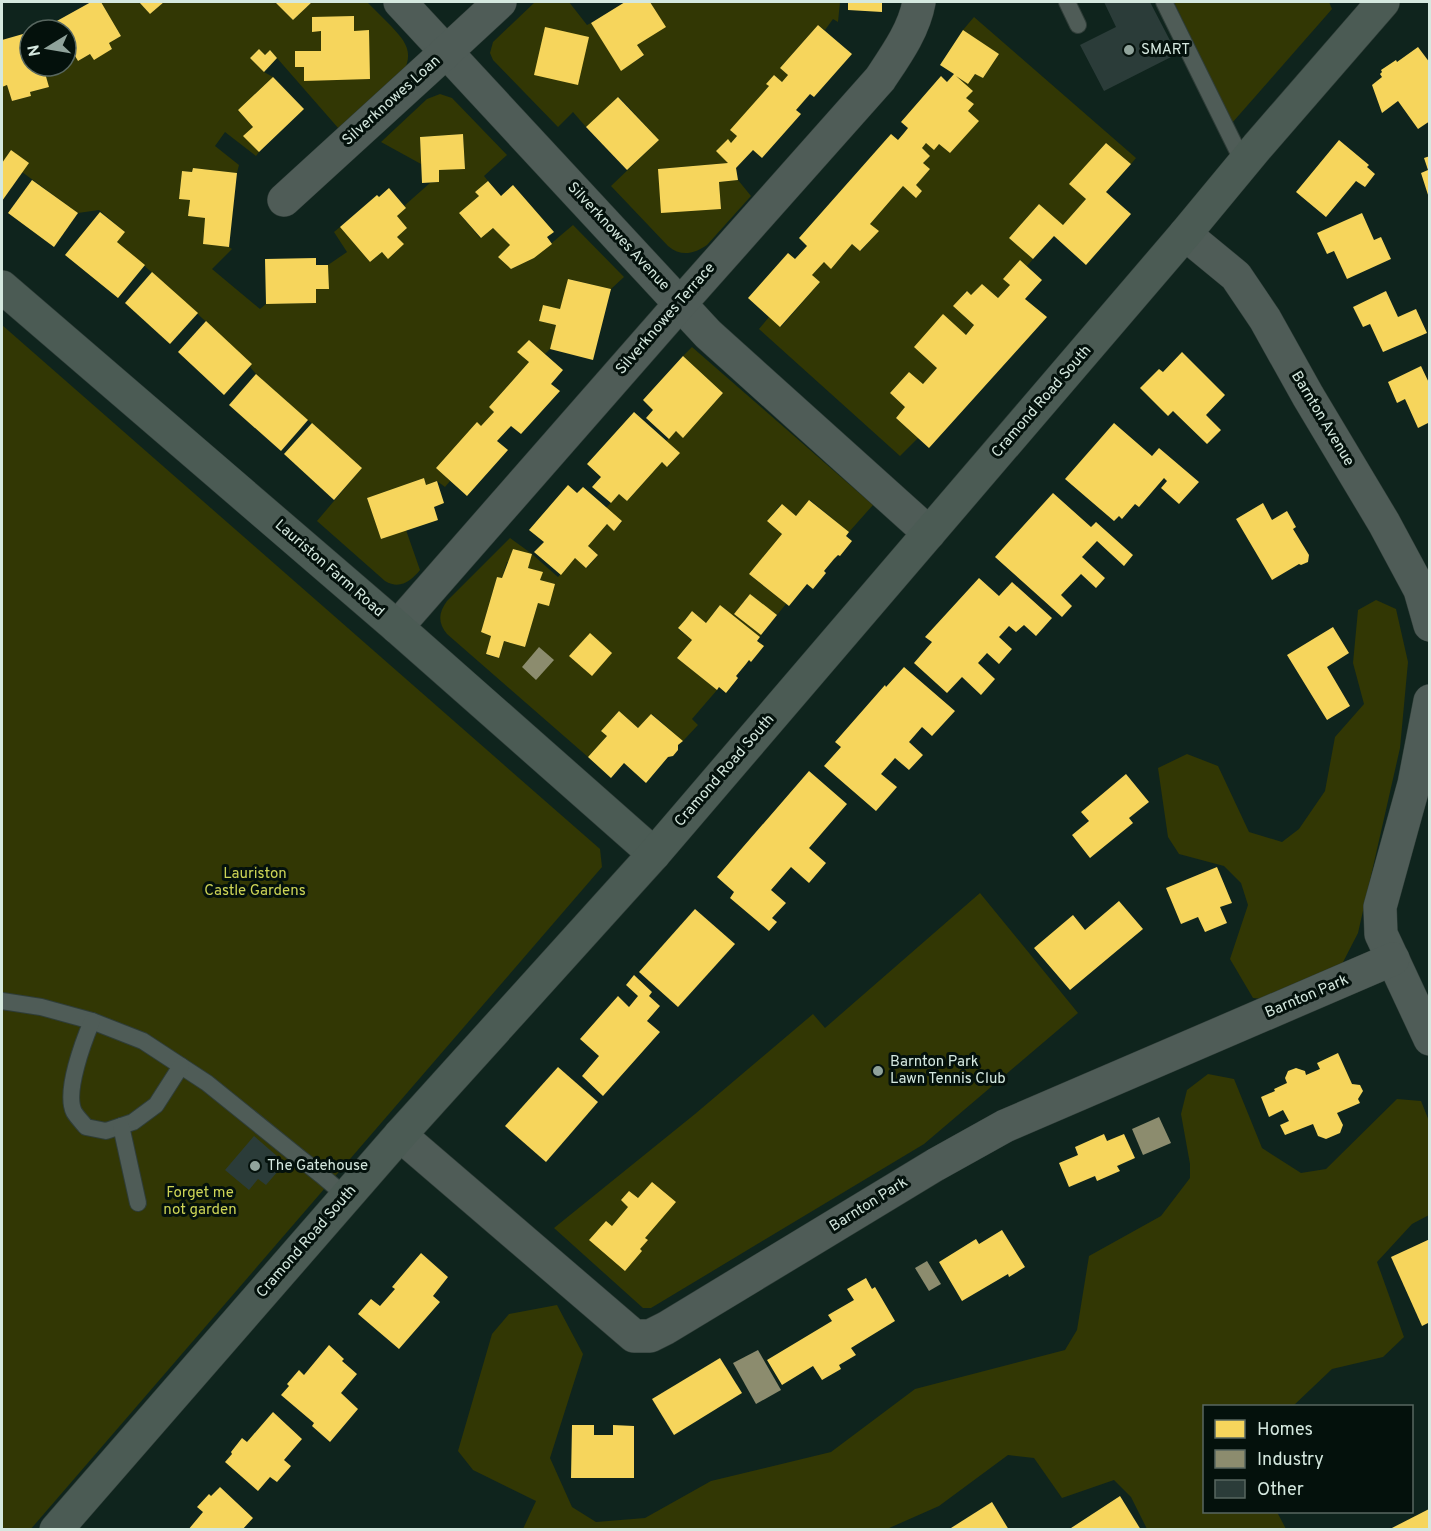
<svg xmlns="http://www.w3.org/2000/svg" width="1431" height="1531" font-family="Overpass,sans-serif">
<rect width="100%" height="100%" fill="#0f241d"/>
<g fill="#323704" fill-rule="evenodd">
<path d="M101,2h38l11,12 14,-12h111l18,18 19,-18h55c8,8 16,16 24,24 15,16 23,26 12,47l-64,56 -69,-79 -5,5 -6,-6 -9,9 14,14 9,5 -35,33 15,17 -9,9 15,16 -3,4 -31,-24 -10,14 24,19 -2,8 -44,-5 -1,4 -10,-1 -3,27 11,2 -2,16 17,2 -2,26 26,3 3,2 -20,20 48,40 6,-5 50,-1v-14h13l-1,-24 19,-13 -13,-20 6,-5 30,35 12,-10 6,6 15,-14 -6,-7 10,-9 -10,-12 9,-8 -2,-2 26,-23 9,-1v-12l26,-2 -2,-34 -43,3 1,27 -40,-22 46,-43 13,-5 12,4 55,57 -23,21 4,5 -13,11 4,4 -20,17 21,25 13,-10 17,17 -12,12 13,12 23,-11 39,-33 51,52 -13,12 -42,-10 -9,30 -17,-4 -4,16 17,4 -6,24 -5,5 -16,-14 -11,12 11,10 -40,45 5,5 -13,14 -44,42 13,13 -5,6 -8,-6 -11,4 -2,-7 -57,20 14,41 25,-9 14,40c-9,11 -20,20 -35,11l-68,-60 45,-53 -106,-94 -6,-7 2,-3c-45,-41 -89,-83 -135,-122l8,-10 -26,-22 -21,3 -56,-41 -11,-22 -9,13v-76l5,-2 5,16 19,-5 -1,-4 18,-5 -3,-14 12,-3v-4h9v-21l2,-1 10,17 12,-7 4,5 18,-10 -3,-6 12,-7z"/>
<path d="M535,2h34l18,23 4,-2 30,47 23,-14 -7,-11 28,-18 -15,-25h190l-2,20 -5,-3 -8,11 -7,-5 -38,43 8,7 -6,7 -8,-7 -7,9 2,2 -38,44 6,6 -6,7 -3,-3v23l-70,6 63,40 -2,-27 19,-2 13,16 -44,49c-13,9 -26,12 -39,1l-57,-60 48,-46 -40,-43 -33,30 -13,-15 -15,15 -65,-67 -3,-7 3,-11z"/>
<polygon points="1174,2 1329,2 1332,9 1232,123"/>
<polygon points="974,17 1136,158 1131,164 1106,143 1070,184 1086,199 1063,225 1039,204 1009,238 1033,259 1027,266 1020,260 1010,285 998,298 982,284 971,295 966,291 954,306 974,325 923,384 909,372 890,393 905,407 896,418 918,438 900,456 759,329 769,317 781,327 820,282 812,275 824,262 831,268 852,244 861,251 878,231 870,224 903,186 916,197 922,191 916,185 930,169 923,163 930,156 922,148 926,143 939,144 950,153 978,121 968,111 974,104 966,98 973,91 954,74 968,84 975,74 983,78 999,54 963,30"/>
<polygon points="2,325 600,849 602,867 30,1530 2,1529"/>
<path d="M692,347l181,158 -24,27 -39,-32 -14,16 -15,-12 -14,17 15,13 -33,40 37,30 -9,11 -27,-21 -16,20 27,21 -1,2 -40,-32 -14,18 -14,-12 -14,18 14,11 -15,18 40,32 -25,29 6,6 -15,16 -31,-27 -14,14 -19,-17 -18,20 6,5 -19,21 -141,-123c-9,-11 -9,-21 0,-33l63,-63 22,16 26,23 17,-19 12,10 11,-13 -10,-9 19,-22 7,7 8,-9 -16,-14 13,-14 8,7 35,-39 6,5 11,-14 -13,-12 10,-10 7,6 40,-44 -40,-37zM513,549l18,5 -3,14 14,4 -2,8 15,4 -17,19 -13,44 -21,-6 -5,17 -13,-3 5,-19 -10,-4 16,-55 5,1 5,-16h2z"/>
<polygon points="1376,600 1396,609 1408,662 1400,748 1358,933 1341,966 1276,1000 1253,998 1230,959 1248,905 1241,883 1224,866 1179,854 1168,837 1158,768 1187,754 1218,766 1249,832 1282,842 1299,829 1325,791 1335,737 1364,704 1353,663 1358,610"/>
<polygon points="980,893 1078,1013 924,1144 651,1308 643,1308 554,1228 695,1114 813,1014 825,1028"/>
<polygon points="1208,1074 1234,1079 1262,1148 1301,1173 1326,1169 1397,1099 1421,1101 1429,1121 1429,1215 1412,1224 1377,1262 1404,1337 1383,1357 1332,1369 1293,1406 1204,1406 1204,1512 1277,1512 1286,1529 1147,1529 1131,1497 1114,1480 1062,1498 1034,1458 1008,1455 939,1506 887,1529 523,1529 536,1501 473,1470 458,1451 492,1334 509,1314 557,1305 583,1354 550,1458 572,1507 596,1522 645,1518 711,1481 831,1452 915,1389 1065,1350 1077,1330 1089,1256 1161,1216 1190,1178 1190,1164 1181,1114 1187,1090"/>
</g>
<g fill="#f6d55c">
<polygon points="91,2 101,2 121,36 109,43 112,49 94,60 90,54 78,61 68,44 66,45 66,30 48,30 46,27"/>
<polygon points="139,2 164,2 150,14"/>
<polygon points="275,2 312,2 293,20"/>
<polygon points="625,2 650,2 666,27 637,45 644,55 621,71 591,23"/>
<polygon points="848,2 882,2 882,12 848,10"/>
<polygon points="354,16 354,31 369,30 370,79 304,81 304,67 295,67 295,51 321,51 321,31 312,32 312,17"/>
<polygon points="818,25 852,54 814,97 810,94 796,110 801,114 762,158 753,150 736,168 738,180 719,182 721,209 661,213 658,169 728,163 716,151 728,139 731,143 737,136 730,130 769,86 766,84 774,75 782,82 788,75 780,68"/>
<polygon points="545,27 589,37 578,85 534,75"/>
<polygon points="963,30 999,54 983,78 975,74 968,84 956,76 973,91 966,98 974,104 968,111 979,121 950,153 939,144 934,150 926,143 922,148 930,156 923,163 930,169 916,185 922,191 916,198 903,186 870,224 879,231 860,251 852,244 831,269 824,262 812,275 820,282 780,327 748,298 788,253 795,259 807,246 799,238 891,134 898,140 904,133 908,128 901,122 941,76 947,82 954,74 940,65"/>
<polygon points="30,32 30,66 57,66 58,70 45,73 49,87 30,92 31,96 12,101 7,85 2,87 2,40"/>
<polygon points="1418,47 1430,63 1430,121 1418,129 1398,101 1382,113 1372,85 1382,77 1380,74 1382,72 1381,70 1396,60 1397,62"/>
<polygon points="259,49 265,55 270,50 277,58 264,72 250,58"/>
<polygon points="273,77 304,109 259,152 243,136 253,127 238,110"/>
<polygon points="618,97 659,140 627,170 586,127"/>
<polygon points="463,134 465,169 439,170 439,182 422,183 420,137"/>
<polygon points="1339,140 1369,165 1367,167 1375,174 1365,187 1356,181 1326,217 1296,192"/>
<polygon points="1106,143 1131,164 1106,192 1131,214 1086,265 1054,236 1033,259 1009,238 1039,204 1063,225 1086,199 1069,184"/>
<polygon points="11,150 29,163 2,201 2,163"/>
<polygon points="1430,156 1430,198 1429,198 1421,173 1428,170 1424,158"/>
<polygon points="193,168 237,173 229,247 203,244 205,218 188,216 190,200 179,199 182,171 192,172"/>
<polygon points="32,180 78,213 54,247 8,213"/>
<polygon points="488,181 501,196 513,185 554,232 547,237 552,244 534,258 511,269 498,257 510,245 493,228 481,238 459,213 479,196 475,192"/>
<polygon points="389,188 406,208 397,216 407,228 397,237 404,244 388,259 382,252 370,262 340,227 377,195 379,197"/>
<polygon points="100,212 125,232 117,242 145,265 118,298 65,255"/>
<polygon points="1362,213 1374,240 1381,237 1391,259 1347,279 1334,251 1327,254 1317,233"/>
<polygon points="316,258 316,265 328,265 329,289 316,289 316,303 266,304 265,259"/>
<polygon points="1020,260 1042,280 1025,299 1047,317 929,448 896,418 905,407 890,393 909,372 923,384 937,368 914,347 943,314 966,335 974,325 953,306 967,291 971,295 982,284 998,298 1010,285 1003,279"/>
<polygon points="152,272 198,313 170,344 125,303"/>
<polygon points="568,279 611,289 593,360 550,349 556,325 539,321 543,305 560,309"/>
<polygon points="1386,291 1398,317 1416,309 1427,333 1383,352 1370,324 1363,327 1353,307"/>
<polygon points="206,321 252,364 224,395 178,352"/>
<polygon points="529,340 563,370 551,384 560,391 521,434 511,426 497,441 508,450 467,496 436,468 477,422 481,426 494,412 489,407 529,362 517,352"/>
<polygon points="1182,352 1225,395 1206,415 1221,430 1207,444 1173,411 1168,416 1140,388 1159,369 1163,372"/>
<polygon points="683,356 723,393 683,438 676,431 669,439 646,418 653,410 643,400"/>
<polygon points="1421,366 1430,385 1430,422 1418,428 1405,399 1397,403 1388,382"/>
<polygon points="256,374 308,420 281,451 229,405"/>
<polygon points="634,412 680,453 667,467 662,462 627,501 619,494 611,503 592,487 601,477 587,464"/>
<polygon points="312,423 362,468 334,500 284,454"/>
<polygon points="1114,423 1152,456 1159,448 1199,482 1179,504 1161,488 1167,481 1164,478 1139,507 1135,504 1122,519 1119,516 1114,521 1065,479"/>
<polygon points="424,478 426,485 437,481 444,503 434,507 438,520 381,539 367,498"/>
<polygon points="568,485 577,493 583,487 622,521 614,531 607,524 588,546 598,555 586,568 575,558 561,575 534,552 544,542 529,530"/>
<polygon points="1053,493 1091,527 1096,522 1133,555 1124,566 1097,541 1082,557 1105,578 1096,588 1081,574 1061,595 1072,606 1062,617 995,557"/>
<polygon points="809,500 849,532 846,536 852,541 840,556 838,555 834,559 824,571 826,573 813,589 807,584 789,606 749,574 782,534 767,521 775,512 782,504 796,516"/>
<polygon points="1263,503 1272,520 1287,511 1296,527 1293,529 1309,555 1308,562 1301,565 1299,564 1272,580 1236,519"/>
<polygon points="513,549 532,554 528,568 543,572 540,580 555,584 549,606 538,603 525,647 504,641 499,658 486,654 491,636 481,632 497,577 502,578"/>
<polygon points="979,578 999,596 1012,582 1052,618 1036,636 1024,625 1016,632 1009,626 999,637 1012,649 999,664 987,653 978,663 995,679 981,695 962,677 947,693 914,663 932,642 925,637"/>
<polygon points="750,594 777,615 761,635 734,614"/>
<polygon points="720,605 760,637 757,641 764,646 751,662 749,660 746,664 736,676 738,678 726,693 719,687 717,690 677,658 692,640 678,628 685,620 692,611 706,623"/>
<polygon points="1333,627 1349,653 1327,667 1350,706 1327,720 1287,655"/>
<polygon points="590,633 612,653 592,676 569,656"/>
<polygon points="904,667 955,711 932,736 922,727 909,742 923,755 909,770 895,758 881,774 897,787 876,811 824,766 841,747 835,742 885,685 886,687"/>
<polygon points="619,711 638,728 651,714 683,741 678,745 678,750 673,756 668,757 646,783 624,763 611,778 588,757 607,736 601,731"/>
<polygon points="809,771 847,804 809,848 826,863 809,883 791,867 771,890 786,903 772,918 777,922 769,931 730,898 734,892 717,877"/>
<polygon points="1126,774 1149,802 1129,818 1133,823 1090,858 1072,835 1089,821 1081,812"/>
<polygon points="1217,867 1232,903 1220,907 1227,923 1205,932 1198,917 1181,924 1166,888"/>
<polygon points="1119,901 1143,929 1070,990 1034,948 1073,915 1085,930"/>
<polygon points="695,909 735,944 678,1007 639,972"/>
<polygon points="634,975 652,992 649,996 660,1006 647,1021 660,1032 603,1096 582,1076 599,1056 580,1039 618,996 629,1007 638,996 626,985"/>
<polygon points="1338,1053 1352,1084 1360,1085 1363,1091 1358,1099 1360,1103 1337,1113 1343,1125 1340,1133 1326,1139 1318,1136 1313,1124 1285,1135 1280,1125 1289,1121 1283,1110 1269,1117 1261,1097 1275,1091 1274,1089 1287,1083 1285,1078 1288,1071 1296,1068 1305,1071 1306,1075 1320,1069 1317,1063"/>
<polygon points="558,1067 598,1102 546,1162 505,1126"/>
<polygon points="1104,1134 1107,1141 1124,1134 1135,1158 1117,1166 1120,1171 1097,1181 1095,1176 1069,1187 1059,1163 1078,1155 1075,1147"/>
<polygon points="652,1182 676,1202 645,1238 648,1240 640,1249 642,1251 625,1271 589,1240 606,1221 612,1226 628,1207 621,1200 629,1191 638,1198"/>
<polygon points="1002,1230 1025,1267 1009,1277 1008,1274 962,1301 939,1262 976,1239 979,1244"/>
<polygon points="1430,1239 1430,1322 1422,1326 1391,1257"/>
<polygon points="421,1253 448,1277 433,1296 440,1302 399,1349 358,1314 371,1299 380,1306 395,1289 392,1287"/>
<polygon points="866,1278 872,1289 875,1287 895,1321 851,1348 856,1355 839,1365 841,1369 822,1380 813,1366 782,1385 767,1360 832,1321 828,1315 854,1300 847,1289"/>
<polygon points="329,1345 344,1359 342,1361 357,1374 341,1393 358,1409 330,1442 312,1426 314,1423 281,1395 289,1386 287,1384 299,1370 304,1375"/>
<polygon points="720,1358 742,1393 674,1435 652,1399"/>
<polygon points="273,1412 302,1439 284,1460 291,1466 277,1482 270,1477 258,1491 225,1462 232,1454 231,1452 242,1438 247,1442"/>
<polygon points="572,1425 594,1425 594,1435 613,1435 613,1425 634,1426 634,1478 571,1478"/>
<polygon points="220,1487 253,1518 242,1530 188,1530 203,1512 197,1507 209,1494 211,1496"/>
<polygon points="1120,1496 1141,1530 1068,1530"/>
<polygon points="992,1502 1009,1530 952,1530 951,1528"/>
<polygon points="1429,1509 1430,1530 1388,1530"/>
</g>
<g fill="#8c8c6e">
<polygon points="539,647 554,660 536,680 522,667"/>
<polygon points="1159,1117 1171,1143 1143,1155 1132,1129"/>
<polygon points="927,1261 941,1284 929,1291 915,1268"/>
<polygon points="758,1350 781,1390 756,1404 733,1363"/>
</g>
<g fill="#2b3c39">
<polygon points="1104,2 1150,2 1177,54 1104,91 1080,45 1116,27"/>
<polygon points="254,1136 285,1163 266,1185 258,1179 249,1190 225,1170"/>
</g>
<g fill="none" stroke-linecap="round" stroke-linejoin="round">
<g stroke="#2f3d38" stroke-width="18">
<g id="lane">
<polyline points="1067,2 1078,25"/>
<polyline points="1164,2 1244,164"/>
<polyline points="2,1001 41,1007 92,1021 143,1041 207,1083 321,1175 347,1197"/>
<path d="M92,1021c-8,19 -28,71 -18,91 3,5 8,10 12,15l20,4 27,-9 23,-17 25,-39"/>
<polyline points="121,1126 138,1203"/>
</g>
</g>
<g stroke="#2f3d38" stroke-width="34">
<g id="street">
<polyline points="400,2 708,334 929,533"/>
<polyline points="284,200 446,52 500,2"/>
<polyline points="1185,234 1236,276 1265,319 1308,396 1384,523 1420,590 1430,625"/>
<path d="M397,627l283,-323 200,-225c16,-24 34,-49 39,-77"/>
<polyline points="1430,701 1414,784 1380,907 1381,934 1430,1039"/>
<polyline points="400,1135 634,1336 650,1336 666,1328 935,1165 1005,1126 1393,959"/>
</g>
</g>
<g stroke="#2f3d38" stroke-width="34">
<g id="secondary">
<polyline points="2,287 397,627 654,854"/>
<polyline points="56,1530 400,1135 654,854 1185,234 1257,147 1383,2"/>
</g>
</g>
<use href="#lane" stroke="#4f5c57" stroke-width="16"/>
<use href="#street" stroke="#4f5c57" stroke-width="33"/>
<use href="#secondary" stroke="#4b5b54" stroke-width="33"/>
</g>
<g fill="#90a39b" stroke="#04110c" stroke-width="2">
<circle cx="1129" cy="50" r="6"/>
<circle cx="878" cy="1071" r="6"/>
<circle cx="255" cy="1166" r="6"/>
</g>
<g text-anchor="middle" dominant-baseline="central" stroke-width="6" stroke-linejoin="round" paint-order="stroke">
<g font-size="15" fill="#d5e8df" stroke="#04110c" text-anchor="start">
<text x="1141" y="50">SMART</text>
<text x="890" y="1062">Barnton Park<tspan x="890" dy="17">Lawn Tennis Club</tspan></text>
<text x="267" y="1166">The Gatehouse</text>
</g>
<g font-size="15" fill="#d5e8df" stroke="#04110c">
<text transform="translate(392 101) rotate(-42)">Silverknowes Loan</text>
<text transform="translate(618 237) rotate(47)">Silverknowes Avenue</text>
<text transform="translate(666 319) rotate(-49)">Silverknowes Terrace</text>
<text transform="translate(1042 402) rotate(-49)">Cramond Road South</text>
<text transform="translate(1322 419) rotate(59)">Barnton Avenue</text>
<text transform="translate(329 569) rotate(41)">Lauriston Farm Road</text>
<text transform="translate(725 771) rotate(-49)">Cramond Road South</text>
<text transform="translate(1307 997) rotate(-23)">Barnton Park</text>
<text transform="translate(869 1205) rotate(-32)">Barnton Park</text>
<text transform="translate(307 1242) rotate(-49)">Cramond Road South</text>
</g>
<g font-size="15" fill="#cdd456" stroke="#04110c">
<text x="255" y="874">Lauriston<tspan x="255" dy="17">Castle Gardens</tspan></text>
<text x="200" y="1193">Forget me<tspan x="200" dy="17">not garden</tspan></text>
</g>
</g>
<rect width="1431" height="1531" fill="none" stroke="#d5e8df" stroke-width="6"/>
<rect x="1203" y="1405" width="210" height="108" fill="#04110c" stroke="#586760" stroke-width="1.5"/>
<rect x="1215" y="1420" width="30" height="18" fill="#f6d55c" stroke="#586760" stroke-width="1.5"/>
<text x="1257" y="1435" font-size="18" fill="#d5e8df">Homes</text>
<rect x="1215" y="1450" width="30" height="18" fill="#8c8c6e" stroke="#586760" stroke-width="1.5"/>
<text x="1257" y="1465" font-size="18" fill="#d5e8df">Industry</text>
<rect x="1215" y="1480" width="30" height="18" fill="#2b3c39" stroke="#586760" stroke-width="1.5"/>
<text x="1257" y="1495" font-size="18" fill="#d5e8df">Other</text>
<g transform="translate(48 48) rotate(259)"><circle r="28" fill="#04110c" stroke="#586760" stroke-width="1.5"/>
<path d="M0-4.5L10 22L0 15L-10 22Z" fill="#90a39b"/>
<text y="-9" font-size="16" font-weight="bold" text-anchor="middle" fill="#d5e8df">N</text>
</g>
</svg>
